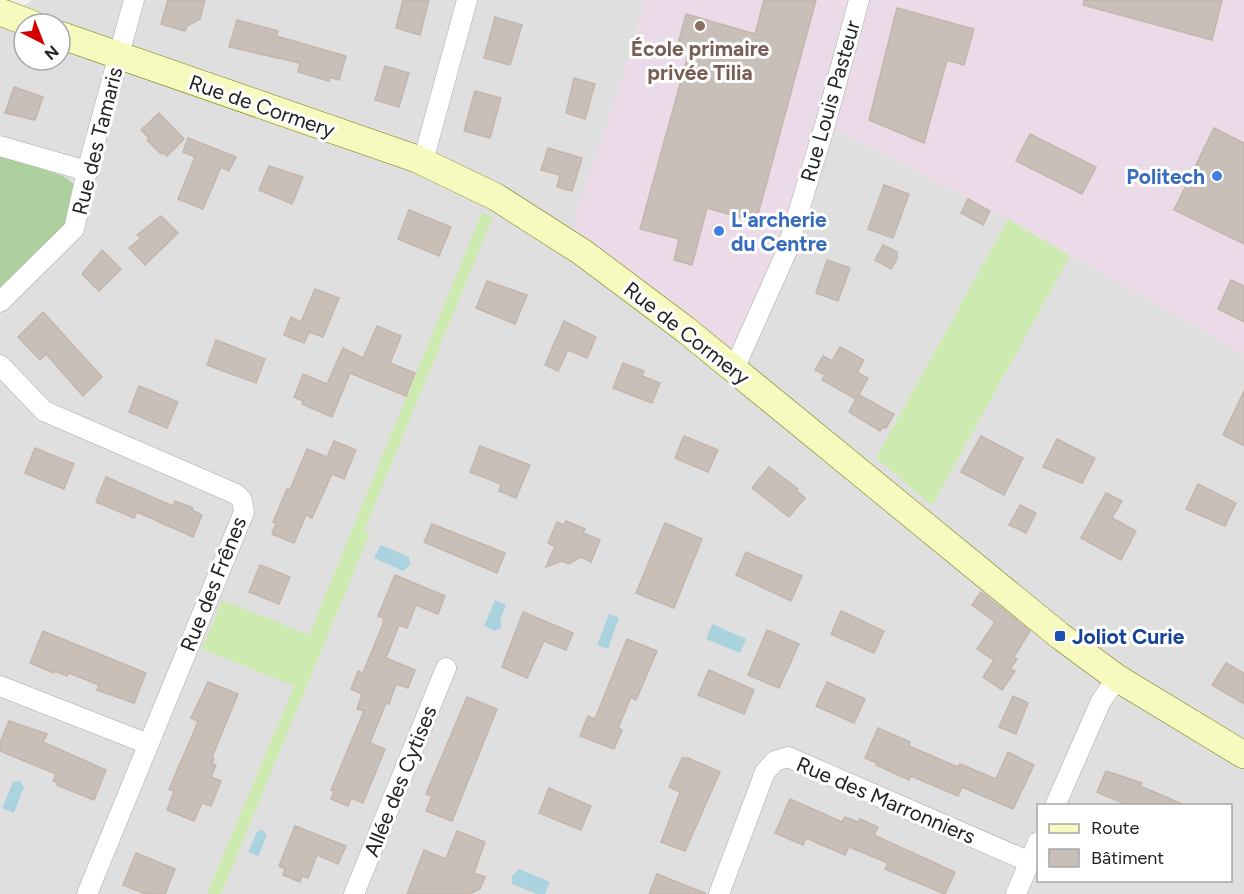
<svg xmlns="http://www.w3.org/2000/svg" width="1244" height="894" font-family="Figtree,sans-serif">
<rect width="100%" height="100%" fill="#f2efe9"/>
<path fill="#e0dfdf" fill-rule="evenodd" d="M33,0h611l-12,48 193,77 183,94 236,136v539h-1244v-881l9,2zM24,24h36v36h-36zM1038,806h192v74h-192z"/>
<polygon fill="#ebdbe8" points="644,0 1244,0 1244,355 1008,219 825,125 741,356 571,230 632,48"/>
<g fill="#cdebb0">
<polygon points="482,212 493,217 364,531 370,533 221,894 207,894 294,686 202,649 222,600 309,635"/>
<polygon points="1008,219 1070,256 932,506 876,458"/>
</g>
<polygon fill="#add19e" points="0,154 63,176 75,185 66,225 0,289"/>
<g fill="#aad3df">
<polygon points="381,545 409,557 410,565 403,571 374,558"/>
<polygon points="495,600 506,605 500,620 502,627 495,631 484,626"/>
<polygon points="609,614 619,618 608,649 597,645"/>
<polygon points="712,624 746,639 740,653 706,639"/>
<polygon points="20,781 24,787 14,813 2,808 13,782"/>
<polygon points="262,829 267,836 258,856 248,852 257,832"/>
<polygon points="519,869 550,882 545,894 537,894 512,884 512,876"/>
</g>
<g fill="#c7bfb8" stroke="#c4b6ab" stroke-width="1.5">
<polygon points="168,0 205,0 200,19 187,26 185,31 161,24"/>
<polygon points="403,0 429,0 420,35 396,28"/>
<polygon points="764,0 816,0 756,222 707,208 692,265 674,260 679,239 640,229 690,48 678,44 686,14 755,34"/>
<polygon points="1084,0 1222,0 1212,40 1083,5"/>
<polygon points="897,8 974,29 964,65 947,60 924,143 869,120"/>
<polygon points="495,17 522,25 510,65 484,58"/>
<polygon points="237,20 278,31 276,36 346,56 339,80 330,77 329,81 298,72 300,63 229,47"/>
<polygon points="385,66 409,73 399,107 375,100"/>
<polygon points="574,78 595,84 585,119 566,113"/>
<polygon points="14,87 43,97 35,120 5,113"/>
<polygon points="475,91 501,98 490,138 464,131"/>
<polygon points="159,113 184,139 167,156 162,152 161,154 147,140 149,138 141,130"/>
<polygon points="1214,128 1244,143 1244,244 1174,210"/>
<polygon points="1030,134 1096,167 1082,194 1016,161"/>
<polygon points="188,138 236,157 229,171 221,167 203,209 178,199 195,157 183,152"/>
<polygon points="548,148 582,158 572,191 557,187 560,175 541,170"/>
<polygon points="269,166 303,177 292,204 259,190"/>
<polygon points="884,185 909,194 893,238 868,229"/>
<polygon points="968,199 990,211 983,225 961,213"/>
<polygon points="409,210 451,227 439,256 398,239"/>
<polygon points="161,216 178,233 145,265 129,248 141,238 137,235"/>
<polygon points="883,245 897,252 897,259 891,269 875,260"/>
<polygon points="102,250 121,269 99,291 82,274"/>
<polygon points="827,260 850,268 838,301 816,293"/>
<polygon points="1231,280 1244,286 1244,322 1218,309"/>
<polygon points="487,281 527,295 515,324 476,308"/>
<polygon points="315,289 339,298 323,337 309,332 304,343 284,335 291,317 301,322"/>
<polygon points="43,312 102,377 83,396 46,354 40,360 18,337"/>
<polygon points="564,321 596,337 587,358 568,350 558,371 545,365"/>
<polygon points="377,326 401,336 390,363 415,373 406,396 350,373 332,417 302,404 303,401 294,397 303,374 327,384 343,348 363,358"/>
<polygon points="216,340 265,359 256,383 207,365"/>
<polygon points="840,347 864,360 857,372 868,378 857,398 859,395 894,414 886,428 883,427 880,431 849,412 856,399 822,380 825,375 815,370 823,356 832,361"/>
<polygon points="623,363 644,371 642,376 660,383 652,403 613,388"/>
<polygon points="139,386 178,402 167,428 129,412"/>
<polygon points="1244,391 1244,446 1223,435"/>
<polygon points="684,436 718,450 708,472 675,458"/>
<polygon points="981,436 1023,458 1004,495 961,472"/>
<polygon points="1057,439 1095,458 1082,483 1043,467"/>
<polygon points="334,441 356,450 344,479 332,474 312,518 306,515 294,543 272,534 276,523 273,522 287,489 290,490 307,449 327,457"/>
<polygon points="480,446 530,465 516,498 499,491 501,484 470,472"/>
<polygon points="35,448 74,464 64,489 25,473"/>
<polygon points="769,467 798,489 797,491 805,498 789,517 752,488"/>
<polygon points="106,477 173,506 175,501 193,508 192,510 202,515 193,537 137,512 134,518 96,502"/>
<polygon points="1198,484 1236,503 1225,526 1186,509"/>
<polygon points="1106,493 1122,501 1112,518 1136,531 1121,560 1081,538"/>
<polygon points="1020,505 1036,513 1026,533 1009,525"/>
<polygon points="566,521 585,529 583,533 600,540 591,562 581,557 569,564 562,561 546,567 555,546 548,543 557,522 564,525"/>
<polygon points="665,523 702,539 674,608 636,593"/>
<polygon points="432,524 505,553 497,573 424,542"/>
<polygon points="746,552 802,576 791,601 736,575"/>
<polygon points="260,565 290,577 279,604 249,592"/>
<polygon points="395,575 445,596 438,614 416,605 407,628 399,625 386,658 415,670 408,688 396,684 389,704 386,703 370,743 385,749 363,803 351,798 348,806 331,799 334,791 331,790 364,711 357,709 362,694 351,689 358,671 363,673 383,624 384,618 378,616"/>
<polygon points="981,592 1030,631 1014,657 1017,659 1010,669 1015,671 1002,690 983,677 994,660 977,649 995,622 972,605"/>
<polygon points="841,611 884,631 874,653 831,634"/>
<polygon points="523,612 573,633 566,650 544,641 527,678 502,667"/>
<polygon points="767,630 799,644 779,688 748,675"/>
<polygon points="43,631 146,673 134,703 97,690 99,685 69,673 67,676 55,671 54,673 30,663"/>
<polygon points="627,639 657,651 636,700 631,697 618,728 622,730 614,749 580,736 588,716 595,719"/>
<polygon points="1226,663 1244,673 1244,704 1212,685"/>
<polygon points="709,670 754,690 744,714 698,695"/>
<polygon points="208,682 238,694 212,757 214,758 212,764 216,765 211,777 221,781 211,806 202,803 194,821 167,810 174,791 169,789 195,729 198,721 191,718"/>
<polygon points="827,682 865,699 854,723 816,706"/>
<polygon points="1013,696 1028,703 1016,734 999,727"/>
<polygon points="467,697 497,709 452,821 426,811 432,796 426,794"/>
<polygon points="9,721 47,734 43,742 106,770 94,800 57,785 58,783 53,781 56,774 0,751 0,743"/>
<polygon points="878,728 910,742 909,746 958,767 960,764 996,779 1008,752 1034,765 1013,809 962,787 958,796 911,776 909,780 876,765 877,763 865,758"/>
<polygon points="682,758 688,758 720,772 685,851 661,842 680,792 669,787"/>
<polygon points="1106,771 1142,783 1140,786 1187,806 1130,806 1097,792"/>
<polygon points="549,788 591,806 581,830 539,813"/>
<polygon points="790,799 842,822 845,817 858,822 860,819 878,827 874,835 955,872 945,894 885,869 888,863 849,847 845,855 806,838 803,845 775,833"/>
<polygon points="295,826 346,846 338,864 317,855 308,878 302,876 300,882 283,875 285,869 279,866"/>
<polygon points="457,831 485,842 474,873 485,877 480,889 469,894 407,894 424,850 446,859"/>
<polygon points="136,853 175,869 165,894 146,894 123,885"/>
<polygon points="657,874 705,893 704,894 649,894"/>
</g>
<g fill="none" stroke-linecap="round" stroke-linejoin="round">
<g stroke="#a9a9a9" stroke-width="21">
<g id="minor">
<polyline points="0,146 87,171"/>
<polyline points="423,161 467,0"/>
<polyline points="0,302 74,229 87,171 134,0"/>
<polyline points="0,365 44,411 236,494 242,500 244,512 87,894"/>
<polyline points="734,369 786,253 825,125 859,0"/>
<polyline points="0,686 148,744"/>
<polyline points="1055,806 1101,701 1117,678"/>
<polyline points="354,894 446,668"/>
<polyline points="719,894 765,772 775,761 788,757 1030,862"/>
<polyline points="1016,894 1038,842"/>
</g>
</g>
<g stroke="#707d05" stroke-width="28">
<g id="secondary">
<polyline points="0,12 32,24"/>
<polyline points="60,35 417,159 496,197 582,252 686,330 1060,636 1117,678 1244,755"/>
</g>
</g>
<use href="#minor" stroke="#fff" stroke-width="20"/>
<use href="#secondary" stroke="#f7fabf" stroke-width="27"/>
</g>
<circle fill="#8d6e63" stroke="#fff" stroke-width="2" cx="700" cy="26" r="6"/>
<g fill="#3f7fe0" stroke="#fff" stroke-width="2">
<circle cx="1217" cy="176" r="6"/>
<circle cx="719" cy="231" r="6"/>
</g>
<rect fill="#1a4fb4" stroke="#fff" stroke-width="2" x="1054" y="630" width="12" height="12" rx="3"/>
<g text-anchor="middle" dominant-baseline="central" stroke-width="6" stroke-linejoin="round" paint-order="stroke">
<g font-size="21" font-weight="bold" fill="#785e54" stroke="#fff">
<text x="700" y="48">École primaire<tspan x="700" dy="24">privée Tilia</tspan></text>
</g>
<g font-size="21" fill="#222" stroke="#fff">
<text transform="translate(830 101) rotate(-74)">Rue Louis Pasteur</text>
<text transform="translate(262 106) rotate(19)">Rue de Cormery</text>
<text transform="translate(97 141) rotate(-76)">Rue des Tamaris</text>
<text transform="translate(687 333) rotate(38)">Rue de Cormery</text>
<text transform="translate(213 584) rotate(-68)">Rue des Frênes</text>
<text transform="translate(400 781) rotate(-68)">Allée des Cytises</text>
<text transform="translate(886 800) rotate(23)">Rue des Marronniers</text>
</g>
<g font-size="21" font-weight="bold" fill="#366cbe" stroke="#fff" text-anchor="end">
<text x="1205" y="176">Politech</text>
<text x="731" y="219" text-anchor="start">L'archerie<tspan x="731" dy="24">du Centre</tspan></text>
</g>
<g font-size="21" font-weight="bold" fill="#164399" stroke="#fff" text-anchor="start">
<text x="1072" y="636">Joliot Curie</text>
</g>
</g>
<rect x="1037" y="804" width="195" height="78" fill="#ffffff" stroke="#a7a7a7" stroke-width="1.5"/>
<rect x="1049" y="824" width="30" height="9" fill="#f7fabf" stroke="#a7a7a7" stroke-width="1.5"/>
<text x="1091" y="834" font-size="18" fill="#222222">Route</text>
<rect x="1049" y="849" width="30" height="18" fill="#c7bfb8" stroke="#a7a7a7" stroke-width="1.5"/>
<text x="1091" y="864" font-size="18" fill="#222222">Bâtiment</text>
<g transform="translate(42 42) rotate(138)"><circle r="28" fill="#ffffff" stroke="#a7a7a7" stroke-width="1.5"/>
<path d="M0-4.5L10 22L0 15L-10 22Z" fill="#d40000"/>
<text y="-9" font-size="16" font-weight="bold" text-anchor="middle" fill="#222222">N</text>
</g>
</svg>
